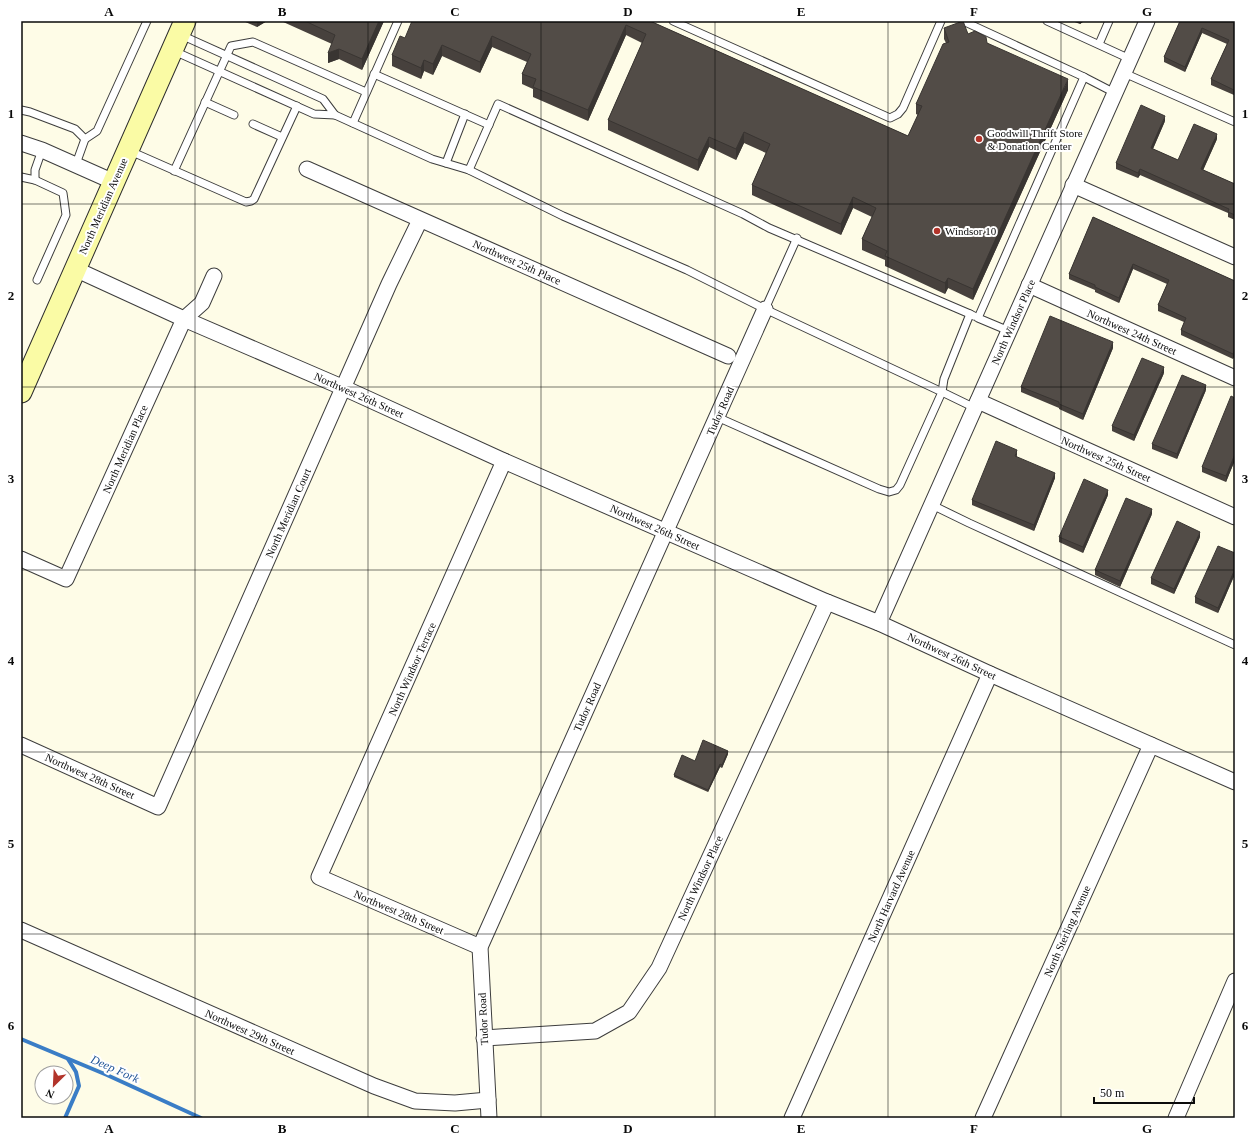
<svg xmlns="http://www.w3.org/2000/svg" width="1256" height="1139" font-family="'Times New Roman',serif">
<rect width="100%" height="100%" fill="#fefce7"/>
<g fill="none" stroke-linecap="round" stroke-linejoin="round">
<g stroke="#3a7dc6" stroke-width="4">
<polyline points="21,1039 107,1075 201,1118"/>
<polyline points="65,1118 79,1086 76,1072 68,1059"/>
</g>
<g stroke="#3d3d3d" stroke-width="9">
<g id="lane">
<polyline points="673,21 890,118 898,114 903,108 941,21"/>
<polyline points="963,21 1084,77 978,318 1009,331"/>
<polyline points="1047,21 1130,59"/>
<polyline points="1099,44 1109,21"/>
<polyline points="174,51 314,114 335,115 323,99 181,35"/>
<polyline points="1124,73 1235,122"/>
<polyline points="374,74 489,125"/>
<polyline points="1084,77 1115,93"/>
<polyline points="205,102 234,115"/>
<polyline points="21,110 30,112 75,129 85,139"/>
<polyline points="335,115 432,159 469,170 563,216 687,270 765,309 942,392 900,485 896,490 889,492 879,489 717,417"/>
<polyline points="353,123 398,21"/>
<polyline points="253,124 282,137"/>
<polyline points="130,151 246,202 251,201 254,199 297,106"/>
<polyline points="446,163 465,114"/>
<polyline points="76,164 85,139 97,131 147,21"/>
<polyline points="469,170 498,104 743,214 769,228 970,314"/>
<polyline points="174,171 231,46 253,42 366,92"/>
<polyline points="21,177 35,180 63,193 66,215 37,280"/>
<polyline points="35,180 35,170 42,150"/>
<polyline points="765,309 797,238"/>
<polyline points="974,316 970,314 944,379 942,392 975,408"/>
<polyline points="932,505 969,523 1235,645"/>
</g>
</g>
<g stroke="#3d3d3d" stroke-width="17">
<g id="street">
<polyline points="21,143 42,150 114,182"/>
<polyline points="307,169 728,356"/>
<polyline points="1073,185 1235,257"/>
<polyline points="75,269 184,319 344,388 504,461 827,602 879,623 990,674 1235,782"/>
<polyline points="1029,285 1235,378"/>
<polyline points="978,401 1235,517"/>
<polyline points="21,559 66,579 184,319 202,303 214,276"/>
<polyline points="879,623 1147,21"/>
<polyline points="21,745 158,807 389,284 420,220"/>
<polyline points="21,930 374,1086 415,1101 455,1103 488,1100"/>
<polyline points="480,947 319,877 504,461"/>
<polyline points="484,1038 595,1031 629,1012 659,968 827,602"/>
<polyline points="489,1118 480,947 765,309"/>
<polyline points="792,1118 990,674"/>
<polyline points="983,1118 1151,745"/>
<polyline points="1176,1118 1235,981"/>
</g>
</g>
<g stroke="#2c2c2c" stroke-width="23">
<polyline id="secondary" points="21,392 185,21"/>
</g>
<use href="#lane" stroke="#fff" stroke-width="7"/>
<use href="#street" stroke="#fff" stroke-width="15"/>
<use href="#secondary" stroke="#fafba5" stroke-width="21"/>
</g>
<g fill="#47413d">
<polygon points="243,21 267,21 257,27"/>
<polygon points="281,21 384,21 362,70 339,59 328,63 332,44"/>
<polygon points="650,21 908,136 918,115 916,114 916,104 946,43 944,39 944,28 968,34 987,43 1068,90 973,300 948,288 945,294 885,266 885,260 862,250 862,239 872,217 853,208 841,235 752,195 752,185 766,153 744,143 736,160 709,147 698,171 608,130 608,120 642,43 626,35 588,121 533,97 533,89 522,84 522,74 527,62 492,47 480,73 442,56 433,75 424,71 421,79 392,66 392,55 405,38"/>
<polygon points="1072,21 1084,21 1080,24"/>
<polygon points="1180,21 1235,21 1234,95 1211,85 1211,79 1227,44 1202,33 1185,72 1164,62 1164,57"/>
<polygon points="1165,121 1153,149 1178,160 1217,139 1203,170 1235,184 1235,220 1228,217 1228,213 1140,175 1138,178 1116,169 1116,163"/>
<polygon points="1093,217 1235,281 1235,355 1233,359 1181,335 1181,330 1184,322 1158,311 1158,305 1167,284 1133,269 1119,303 1095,292 1095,290 1069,279 1069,274"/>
<polygon points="1113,348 1083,420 1059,409 1059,408 1021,392 1021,387"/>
<polygon points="1164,373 1134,441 1112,431 1112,426"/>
<polygon points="1206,390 1177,459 1152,449 1152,444"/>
<polygon points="1235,398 1235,460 1226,482 1202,472 1202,467"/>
<polygon points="1017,455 1017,457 1055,478 1034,531 972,505 972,500"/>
<polygon points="1108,495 1083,553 1059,542 1059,537"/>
<polygon points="1152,514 1120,587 1095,575 1095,570"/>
<polygon points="1200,537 1174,594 1151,584 1151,578"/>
<polygon points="1235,553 1235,574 1218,613 1195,603 1195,597"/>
<polygon points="728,754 722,768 720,767 708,792 674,777 674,775 695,761"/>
</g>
<g fill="#393532">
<polygon points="257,21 267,21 257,27"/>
<polygon points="379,21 384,21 362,70 362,59"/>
<polygon points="1080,21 1084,21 1080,24"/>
<polygon points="626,25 626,35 588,121 588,110"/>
<polygon points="1202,28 1202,33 1185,72 1185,67"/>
<polygon points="492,36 492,47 480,73 480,62"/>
<polygon points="442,45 442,56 433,75 433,64"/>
<polygon points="339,49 339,59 328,63 328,53"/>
<polygon points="424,60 424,71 421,79 421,68"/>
<polygon points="1068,79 1068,90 973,300 973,289"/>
<polygon points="1165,116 1165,121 1151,153 1151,148"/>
<polygon points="744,132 744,143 736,160 736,149"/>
<polygon points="1217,134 1217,139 1201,175 1201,169"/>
<polygon points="709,137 709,147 698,171 698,160"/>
<polygon points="1140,169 1140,175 1138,178 1138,173"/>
<polygon points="853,197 853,208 841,235 841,224"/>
<polygon points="1133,264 1133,269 1119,303 1119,298"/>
<polygon points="948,278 948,288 945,294 945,283"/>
<polygon points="1113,342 1113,348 1083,420 1083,414"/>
<polygon points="1235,350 1235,355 1233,359 1233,354"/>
<polygon points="1164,367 1164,373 1134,441 1134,435"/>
<polygon points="1206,385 1206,390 1177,459 1177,454"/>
<polygon points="1017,450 1017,455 1015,462 1015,456"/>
<polygon points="1235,454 1235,460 1226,482 1226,476"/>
<polygon points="1055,473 1055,478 1034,531 1034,525"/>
<polygon points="1108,490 1108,495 1083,553 1083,547"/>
<polygon points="1152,509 1152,514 1120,587 1120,581"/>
<polygon points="1200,532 1200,537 1174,594 1174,589"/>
<polygon points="1235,569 1235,574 1218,613 1218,608"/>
<polygon points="728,751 728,754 722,768 722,765"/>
<polygon points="720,764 720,767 708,792 708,790"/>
</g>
<g fill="#524c47" stroke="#393532">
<polygon points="305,21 379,21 362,59 339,49 328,53 335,35"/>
<polygon points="412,21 650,21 908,136 922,106 916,104 943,44 949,42 944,28 963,21 968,34 975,31 986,37 987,43 1068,79 973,289 948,278 945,283 885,256 887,251 862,239 876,208 853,197 841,224 752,185 770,144 744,132 736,149 709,137 698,160 608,120 646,34 626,25 588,110 533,87 536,79 522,74 531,54 492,36 480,62 442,45 433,64 424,60 421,68 392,55 400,36 405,38"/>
<polygon points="1180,21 1235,21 1235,87 1234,90 1211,79 1229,40 1202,28 1185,67 1164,57"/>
<polygon points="1141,105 1165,116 1151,148 1178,160 1194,124 1217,134 1201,169 1235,184 1235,215 1228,212 1229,209 1140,169 1138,173 1116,163"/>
<polygon points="1093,217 1235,281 1235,350 1233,354 1181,330 1186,318 1158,305 1169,280 1133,264 1119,298 1095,287 1095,285 1069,274"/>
<polygon points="1050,316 1113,342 1083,414 1059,404 1059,402 1021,387"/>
<polygon points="1142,358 1164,367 1134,435 1112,426"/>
<polygon points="1182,375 1206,385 1177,454 1152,444"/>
<polygon points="1231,396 1235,398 1235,454 1226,476 1202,467"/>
<polygon points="996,441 1017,450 1015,456 1055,473 1034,525 972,500"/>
<polygon points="1084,479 1108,490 1083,547 1059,537"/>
<polygon points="1126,498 1152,509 1120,581 1095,570"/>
<polygon points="1177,521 1200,532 1174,589 1151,578"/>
<polygon points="1218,546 1235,553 1235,569 1218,608 1195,597"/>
<polygon points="703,740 728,751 722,765 720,764 708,790 674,775 682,755 695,761"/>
</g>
<path fill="none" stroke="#0a0a0a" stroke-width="1" stroke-opacity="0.55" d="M195,21v1097M368,21v1097M541,21v1097M715,21v1097M888,21v1097M1061,21v1097M21,204h1214M21,387h1214M21,570h1214M21,752h1214M21,934h1214"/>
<g fill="#b2342a" stroke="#fff" stroke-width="1.5">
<circle cx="979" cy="139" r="4"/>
<circle cx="937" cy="231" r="4"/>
</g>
<g text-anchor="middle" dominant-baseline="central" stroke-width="4" stroke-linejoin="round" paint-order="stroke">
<g font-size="11" fill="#0a0a0a" stroke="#fff" text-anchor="start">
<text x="987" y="133">Goodwill Thrift Store<tspan x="987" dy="13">&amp; Donation Center</tspan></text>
<text x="945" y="231">Windsor 10</text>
</g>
<g font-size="11" fill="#0a0a0a" stroke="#fff">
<text transform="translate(103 206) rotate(-66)">North Meridian Avenue</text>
<text transform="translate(517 262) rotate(24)">Northwest 25th Place</text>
<text transform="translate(1013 322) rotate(-66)">North Windsor Place</text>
<text transform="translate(1132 332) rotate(24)">Northwest 24th Street</text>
<text transform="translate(359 395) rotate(24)">Northwest 26th Street</text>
<text transform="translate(720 411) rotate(-66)">Tudor Road</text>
<text transform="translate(125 449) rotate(-66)">North Meridian Place</text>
<text transform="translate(1106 459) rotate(24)">Northwest 25th Street</text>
<text transform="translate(288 513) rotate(-66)">North Meridian Court</text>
<text transform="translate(655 527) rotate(24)">Northwest 26th Street</text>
<text transform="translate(952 656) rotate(25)">Northwest 26th Street</text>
<text transform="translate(412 669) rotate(-66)">North Windsor Terrace</text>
<text transform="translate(587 707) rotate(-66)">Tudor Road</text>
<text transform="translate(90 776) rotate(24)">Northwest 28th Street</text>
<text transform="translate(700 878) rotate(-65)">North Windsor Place</text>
<text transform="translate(891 896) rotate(-66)">North Harvard Avenue</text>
<text transform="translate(399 912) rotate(23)">Northwest 28th Street</text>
<text transform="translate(1067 931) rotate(-66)">North Sterling Avenue</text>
<text transform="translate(483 1019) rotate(-93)">Tudor Road</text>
<text transform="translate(250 1032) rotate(24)">Northwest 29th Street</text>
</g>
<g font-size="12" font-style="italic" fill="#1b5094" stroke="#fff">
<text transform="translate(115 1069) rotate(24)">Deep Fork</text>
</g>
</g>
<rect width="1256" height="1139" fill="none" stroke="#ffffff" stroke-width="44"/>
<g transform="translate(54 1085) rotate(204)"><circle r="19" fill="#ffffff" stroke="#9d9d9d"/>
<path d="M0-3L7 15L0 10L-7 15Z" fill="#b2342a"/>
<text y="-6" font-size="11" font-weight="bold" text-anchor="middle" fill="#0a0a0a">N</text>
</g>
<path d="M1094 1097v6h100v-6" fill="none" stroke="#0a0a0a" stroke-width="2"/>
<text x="1100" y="1097" font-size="12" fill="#0a0a0a" stroke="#ffffff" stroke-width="3" paint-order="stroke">50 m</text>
<rect x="22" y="22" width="1212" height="1095" fill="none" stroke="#0a0a0a" stroke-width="1.5"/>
<g font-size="13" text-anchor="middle" font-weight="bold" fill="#0a0a0a">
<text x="109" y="16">A</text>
<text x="282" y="16">B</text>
<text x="455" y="16">C</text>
<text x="628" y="16">D</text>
<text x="801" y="16">E</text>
<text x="974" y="16">F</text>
<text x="1147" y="16">G</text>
<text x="11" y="118">1</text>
<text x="1245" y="118">1</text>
<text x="11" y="300">2</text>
<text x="1245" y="300">2</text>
<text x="11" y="483">3</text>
<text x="1245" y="483">3</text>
<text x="11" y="665">4</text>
<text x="1245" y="665">4</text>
<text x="11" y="848">5</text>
<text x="1245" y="848">5</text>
<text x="11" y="1030">6</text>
<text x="1245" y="1030">6</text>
<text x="109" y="1133">A</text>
<text x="282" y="1133">B</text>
<text x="455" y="1133">C</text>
<text x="628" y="1133">D</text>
<text x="801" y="1133">E</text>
<text x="974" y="1133">F</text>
<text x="1147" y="1133">G</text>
</g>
</svg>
